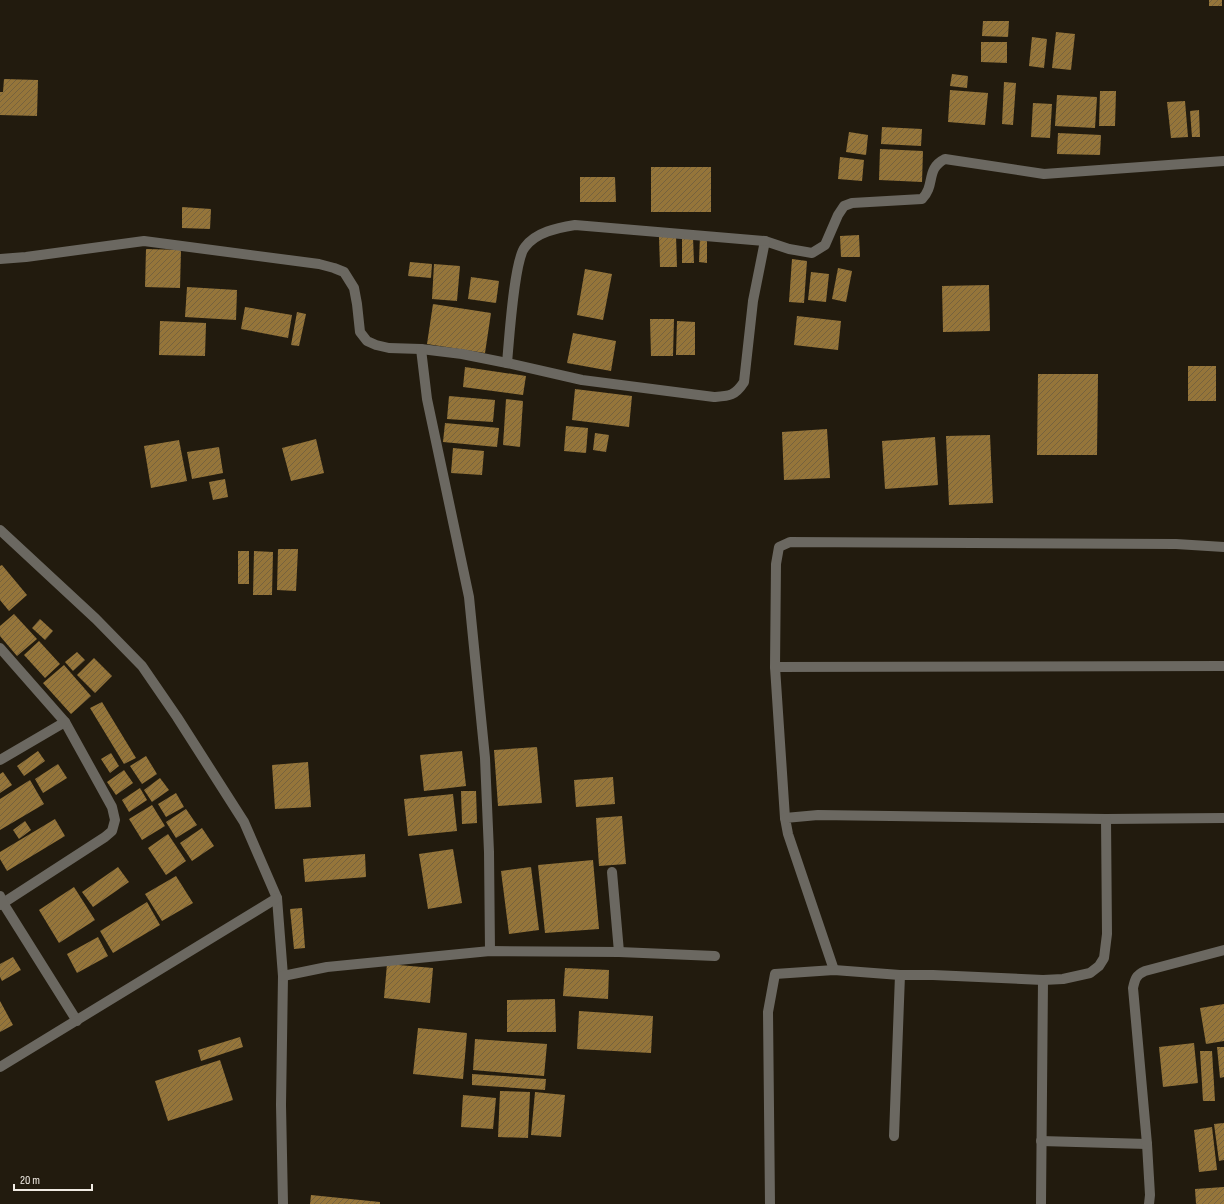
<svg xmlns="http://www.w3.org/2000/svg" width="1224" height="1204" font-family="'Sofia Sans Condensed',sans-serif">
<defs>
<pattern id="building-hatch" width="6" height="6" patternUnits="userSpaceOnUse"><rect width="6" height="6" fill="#95753a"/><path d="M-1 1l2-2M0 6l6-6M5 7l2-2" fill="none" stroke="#76623e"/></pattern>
</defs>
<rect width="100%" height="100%" fill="#221b0e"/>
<g fill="url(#building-hatch)">
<rect x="1209" y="0" width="13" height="6"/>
<polygon points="983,21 1009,21 1008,37 982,36"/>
<polygon points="1056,32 1075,34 1071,70 1052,68"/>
<polygon points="1032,37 1047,39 1044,68 1029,66"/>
<polygon points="981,42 1007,42 1007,63 981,62"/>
<polygon points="952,74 968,76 967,88 950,86"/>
<polygon points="4,79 38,80 37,116 0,115 0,92 3,92"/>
<polygon points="1004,82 1016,83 1013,125 1002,124"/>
<polygon points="950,90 988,93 985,125 948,122"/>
<polygon points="1100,91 1116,91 1115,126 1099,126"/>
<polygon points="1057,95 1097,97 1095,128 1055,126"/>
<polygon points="1185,101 1188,137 1171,138 1167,102"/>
<polygon points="1033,103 1052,104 1050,138 1031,137"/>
<polygon points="1199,110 1200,137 1192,137 1190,111"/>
<polygon points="882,127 922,129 921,146 881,144"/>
<polygon points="849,132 868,135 866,155 846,152"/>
<polygon points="1058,133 1101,135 1100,155 1057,154"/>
<polygon points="880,149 923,151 922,182 879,180"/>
<polygon points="840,157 864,160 862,181 838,179"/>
<rect x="651" y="167" width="60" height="45"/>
<polygon points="580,177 615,177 616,202 580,202"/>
<polygon points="182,207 211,209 210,229 182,228"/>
<polygon points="859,235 860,257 841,257 840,236"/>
<polygon points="676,236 677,267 660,267 659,237"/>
<polygon points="700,236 707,236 707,263 699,262"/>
<polygon points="682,237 693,237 694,263 682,263"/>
<polygon points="146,249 181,250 180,288 145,287"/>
<polygon points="792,259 807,261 804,303 789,302"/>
<polygon points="410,262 432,264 431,278 408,276"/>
<polygon points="434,264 460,266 457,301 432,299"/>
<polygon points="838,268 852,271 846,302 832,299"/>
<polygon points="585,269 612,274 603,320 577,315"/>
<polygon points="811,272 829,274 826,302 808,300"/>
<polygon points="471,277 499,281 496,303 468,299"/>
<polygon points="989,285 990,331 943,332 942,286"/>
<polygon points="187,287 237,290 236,320 185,317"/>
<polygon points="433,304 491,313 485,353 427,344"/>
<polygon points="245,307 292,315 288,338 241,329"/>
<polygon points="297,312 306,314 299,346 291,345"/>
<polygon points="797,316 841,321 838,350 794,345"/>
<polygon points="650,319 674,319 673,356 651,356"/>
<polygon points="160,321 206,323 205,356 159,355"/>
<polygon points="677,321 695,322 695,355 676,355"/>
<polygon points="573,333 616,341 611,371 567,363"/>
<rect x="1188" y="366" width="28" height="35"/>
<polygon points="465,367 526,376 523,395 463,387"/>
<polygon points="1038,374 1098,374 1097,455 1037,455"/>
<polygon points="575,389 632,396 629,427 572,420"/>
<polygon points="449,396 495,400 493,422 447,419"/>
<polygon points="506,399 523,401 520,447 503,445"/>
<polygon points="445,423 499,428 497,447 443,442"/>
<polygon points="566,426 588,428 586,453 564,451"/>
<polygon points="827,429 830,478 784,480 782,432"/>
<polygon points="595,433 609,435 606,452 593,450"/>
<polygon points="990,435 993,503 949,505 946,436"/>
<polygon points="935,437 938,485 885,489 882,441"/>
<polygon points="316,439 324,473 291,481 282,448"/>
<polygon points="179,440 187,481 151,488 144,446"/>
<polygon points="219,447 223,473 192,479 187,452"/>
<polygon points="453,448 484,451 482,475 451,473"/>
<polygon points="225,479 228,497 213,500 209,482"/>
<polygon points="278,549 298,549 296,591 277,590"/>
<rect x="238" y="551" width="11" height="33"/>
<polygon points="254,551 273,552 272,595 253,595"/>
<polygon points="2,565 27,595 9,611 0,600 0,566"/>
<polygon points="14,614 37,639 17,656 0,636 0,626"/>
<polygon points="40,619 53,631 45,640 32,628"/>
<polygon points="39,641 60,664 45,678 24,655"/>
<polygon points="77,652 85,660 73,671 65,662"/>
<polygon points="94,658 112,676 95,693 77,675"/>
<polygon points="64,665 91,696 71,714 43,683"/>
<polygon points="102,702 136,758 124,764 90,708"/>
<polygon points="537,747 542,803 498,806 494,750"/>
<polygon points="38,751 45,761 24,776 17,766"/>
<polygon points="462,751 466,786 424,791 420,755"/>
<polygon points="111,753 119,766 110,773 101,759"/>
<polygon points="146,756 157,774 142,784 130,766"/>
<polygon points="308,762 311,807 275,809 272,765"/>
<polygon points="58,764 67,778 43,793 35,779"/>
<polygon points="124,770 133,783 116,795 107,782"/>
<polygon points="3,772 12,785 0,793 0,774"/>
<polygon points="613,777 615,804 576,807 574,780"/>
<polygon points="160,778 169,790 152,802 144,790"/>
<polygon points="30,780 44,804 0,830 0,799"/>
<polygon points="140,788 147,800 129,812 122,800"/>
<polygon points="461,791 476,791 477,823 462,824"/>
<polygon points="176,793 184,807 166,817 158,804"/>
<polygon points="453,794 457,831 408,836 404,799"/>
<polygon points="152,805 165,826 142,840 129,819"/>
<polygon points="186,809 197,825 176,838 166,822"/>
<polygon points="622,816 626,864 599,866 596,818"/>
<polygon points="55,819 65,836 7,871 0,859 0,852"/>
<polygon points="25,821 31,830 19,839 13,830"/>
<polygon points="202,828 214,846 192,861 180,843"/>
<polygon points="168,834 186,861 166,875 148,848"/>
<polygon points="453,849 462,903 428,909 419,854"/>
<polygon points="365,854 366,877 305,882 303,859"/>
<polygon points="593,860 599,929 545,933 538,865"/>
<polygon points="118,867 129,882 93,907 82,892"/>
<polygon points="531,867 539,930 509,934 501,871"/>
<polygon points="176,876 193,903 162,921 145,894"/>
<polygon points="74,887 95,920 59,943 39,910"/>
<polygon points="147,902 160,925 113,953 100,931"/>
<polygon points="302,908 305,948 294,949 290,909"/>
<polygon points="98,937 108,956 77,973 67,954"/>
<polygon points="13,957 21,970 2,981 0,977 0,964"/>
<polygon points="387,964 433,968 430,1003 384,998"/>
<polygon points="565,968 609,970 608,999 563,996"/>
<polygon points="555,999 556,1032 507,1032 507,1000"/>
<polygon points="0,1001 13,1025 0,1032"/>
<polygon points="1224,1004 1224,1041 1206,1044 1200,1008"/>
<polygon points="579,1011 653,1016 651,1053 577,1049"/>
<polygon points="418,1028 467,1033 463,1079 413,1074"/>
<polygon points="240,1037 243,1047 201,1061 198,1050"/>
<polygon points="475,1039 547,1044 544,1076 473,1070"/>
<polygon points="1194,1043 1198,1083 1163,1087 1159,1047"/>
<polygon points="1217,1047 1224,1047 1224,1077 1220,1078"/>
<polygon points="1200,1051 1212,1051 1215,1101 1203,1101"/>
<polygon points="220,1060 233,1100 168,1121 155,1081"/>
<polygon points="472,1074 546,1079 545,1090 472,1085"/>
<polygon points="500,1091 530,1092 528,1138 498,1137"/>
<polygon points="535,1092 565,1095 561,1137 531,1135"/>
<polygon points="463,1095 496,1098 493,1129 461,1127"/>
<polygon points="1224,1123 1224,1160 1219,1161 1214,1124"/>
<polygon points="1212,1127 1217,1170 1199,1172 1194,1130"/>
<polygon points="1224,1187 1224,1204 1196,1204 1195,1189"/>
<polygon points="311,1195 380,1202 380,1204 310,1204"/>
</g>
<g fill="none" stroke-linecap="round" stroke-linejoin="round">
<g stroke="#6b6861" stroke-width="10">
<path d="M0,259l26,-2 118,-16 175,23 15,4 10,4 10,16 3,16 3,28 7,9 9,4 13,3 32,1 41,5 45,9 75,17 132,17c15,-1 21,-1 30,-15l9,-81 12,-60 24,8 23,4 13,-8 13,-30 6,-9 8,-3 70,-4c14,-14 3,-30 23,-40l99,15 180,-13"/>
<polyline points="421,349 427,399 469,597 485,758 489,852 490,951"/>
<path d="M507,363c2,-21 7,-103 18,-116 11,-15 32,-19 50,-22l190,16"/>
<polyline points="0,530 96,619 142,666 177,717 244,822 277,898 283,976 281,1105 283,1204"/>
<polyline points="0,648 65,722 112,807 115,820 112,831 105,837 0,905"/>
<polyline points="775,667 1224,666"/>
<polyline points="0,760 65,722"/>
<polyline points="785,818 775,667 776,564 779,547 790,542 1176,544 1224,547"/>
<polyline points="612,872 619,952"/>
<polyline points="0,896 3,903 77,1021"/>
<polyline points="834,970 788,834 785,818 818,815 1106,819 1224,818"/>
<polyline points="283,976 327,967 490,951 619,952 715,956"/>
<polyline points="0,1067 277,898"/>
<polyline points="894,1136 900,975"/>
<polyline points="1041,1141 1147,1144"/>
<polyline points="770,1204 768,1012 775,974 834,970 900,975 933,975 1043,980 1063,979 1090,973 1099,966 1104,958 1107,934 1106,819"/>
<polyline points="1041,1204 1043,980"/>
<path d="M1149,1204l1,-9 -3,-51 -14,-156c2,-9 3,-13 12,-17l79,-21"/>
</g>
</g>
<path d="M14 1184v6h78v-6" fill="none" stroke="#f0ebe3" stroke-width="2"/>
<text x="20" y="1184" font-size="12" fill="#f0ebe3" stroke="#221b0e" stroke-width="3" paint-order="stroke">20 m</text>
</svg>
